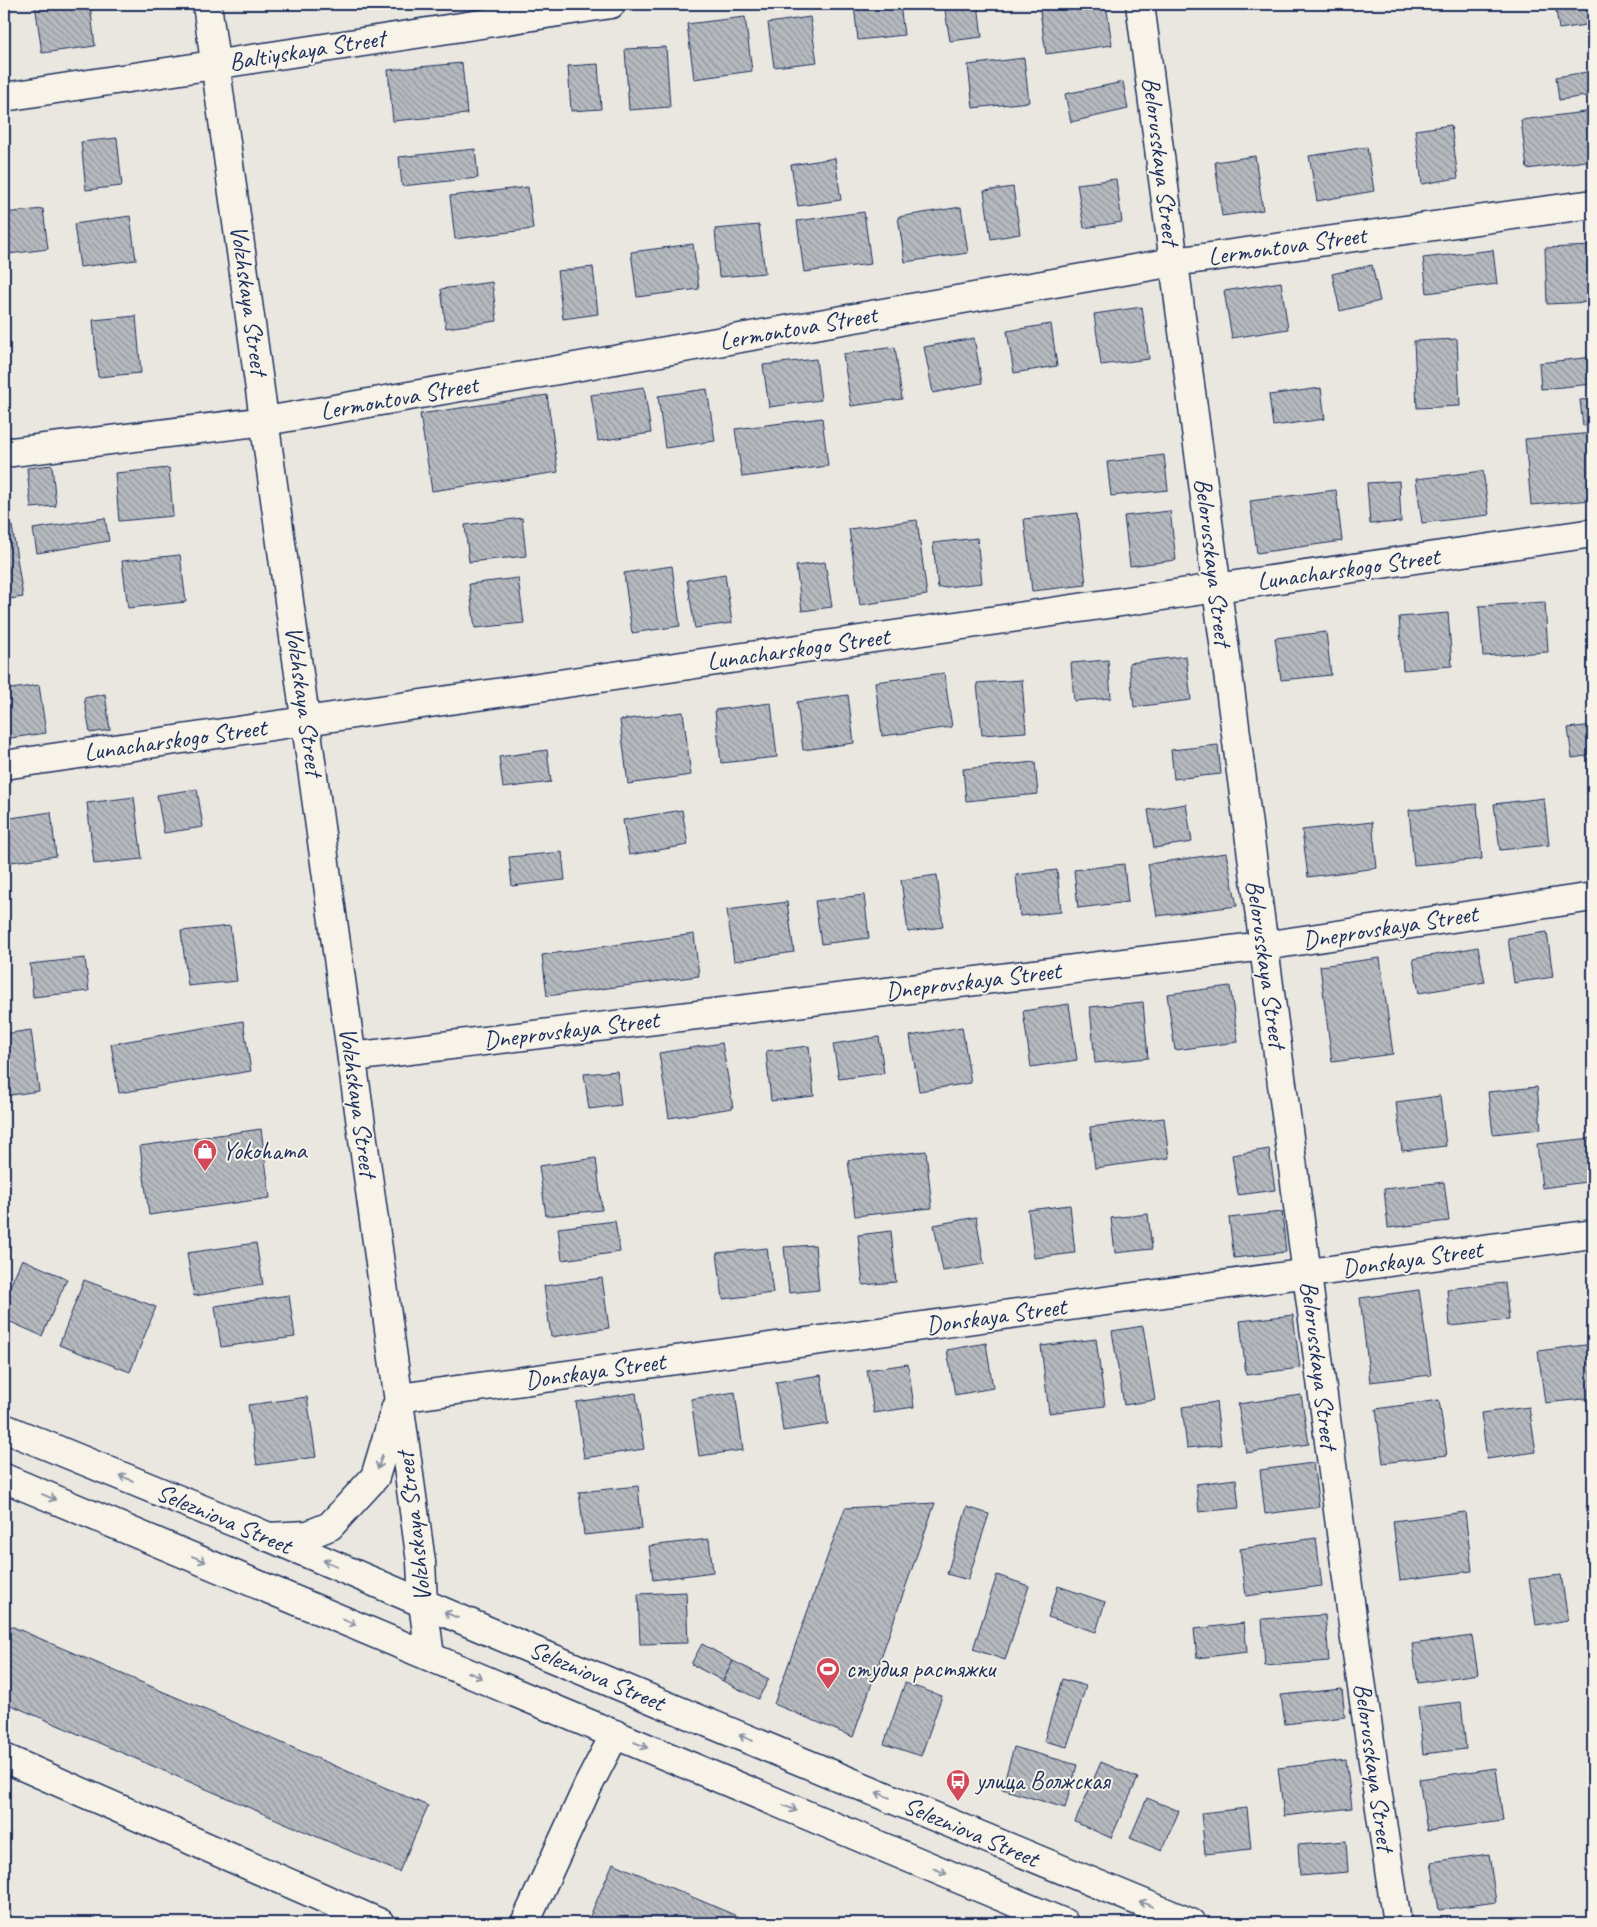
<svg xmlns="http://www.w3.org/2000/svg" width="1597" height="1927" font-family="Caveat,sans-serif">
<defs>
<pattern id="building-back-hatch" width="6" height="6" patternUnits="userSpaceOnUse" patternTransform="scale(1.25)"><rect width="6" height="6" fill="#b6babf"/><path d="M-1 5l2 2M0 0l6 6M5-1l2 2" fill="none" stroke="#93989e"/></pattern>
</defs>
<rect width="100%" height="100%" fill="#eae7e0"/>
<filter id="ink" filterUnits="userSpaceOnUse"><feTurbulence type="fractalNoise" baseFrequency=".02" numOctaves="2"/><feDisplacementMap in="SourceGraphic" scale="10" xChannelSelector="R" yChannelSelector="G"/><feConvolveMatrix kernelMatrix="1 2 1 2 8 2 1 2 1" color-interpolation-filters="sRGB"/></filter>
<g filter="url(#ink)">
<g fill="url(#building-back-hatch)" stroke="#1b2f5e">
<polygon points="35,4 90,4 95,46 42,53"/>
<polygon points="873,4 900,4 904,35 858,40 854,6"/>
<polygon points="944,4 978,4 982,37 950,41"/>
<polygon points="1039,4 1106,4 1112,45 1046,54"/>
<polygon points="1178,4 1200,4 1179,7"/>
<polygon points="1555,4 1593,4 1593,24 1559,29"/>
<polygon points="745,17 752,71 694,79 687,24"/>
<polygon points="810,17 817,62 774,67 768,23"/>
<polygon points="666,47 670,107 629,110 625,49"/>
<polygon points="1024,58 1029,102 973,108 968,65"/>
<polygon points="462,63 467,114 393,121 388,70"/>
<polygon points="598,64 601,109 571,111 568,66"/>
<polygon points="1593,71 1593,95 1559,100 1556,77"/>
<polygon points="1123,82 1128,109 1071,122 1065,94"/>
<polygon points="1593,111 1593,160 1527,169 1521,120"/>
<polygon points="1451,125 1458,178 1422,184 1415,130"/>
<polygon points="117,138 122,186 86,190 81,142"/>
<polygon points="1367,147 1374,191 1317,201 1309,156"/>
<polygon points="475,149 478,178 402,186 399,157"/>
<polygon points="1255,156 1263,210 1222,216 1215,162"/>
<polygon points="835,158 841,200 798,206 791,165"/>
<polygon points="1116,179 1122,222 1084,228 1077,184"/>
<polygon points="528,187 533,229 455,239 450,196"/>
<polygon points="1013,187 1020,234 991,239 984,191"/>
<polygon points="961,207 968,253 905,262 898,217"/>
<polygon points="43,209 48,249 8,254 4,213"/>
<polygon points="864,212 871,264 804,272 797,221"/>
<polygon points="130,216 136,260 80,267 74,224"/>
<polygon points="759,225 765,273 719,277 715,229"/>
<polygon points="693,244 699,289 637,297 631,252"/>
<polygon points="1593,246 1593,302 1547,304 1545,248"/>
<polygon points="1493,250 1497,284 1427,293 1423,258"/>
<polygon points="1372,265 1380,301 1340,311 1332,274"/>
<polygon points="593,267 598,314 563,319 557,271"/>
<polygon points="492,282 497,321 446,328 441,289"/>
<polygon points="1281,282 1288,329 1232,338 1224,291"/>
<polygon points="1142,307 1149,359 1101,365 1094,314"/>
<polygon points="136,316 141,373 98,377 93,320"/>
<polygon points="1051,324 1057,366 1014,373 1007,331"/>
<polygon points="974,338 982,383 933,393 924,347"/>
<polygon points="1457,339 1460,406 1417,408 1414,341"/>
<polygon points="895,347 902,399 851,406 843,354"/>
<polygon points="1593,357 1593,384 1541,389 1539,363"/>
<polygon points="816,359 821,400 769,407 763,365"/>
<polygon points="4,371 7,403 4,404"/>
<polygon points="644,387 651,433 598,441 591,395"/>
<polygon points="1321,388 1325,419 1273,426 1269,395"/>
<polygon points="707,389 715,441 665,448 658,396"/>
<polygon points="547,395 558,472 432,491 420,414"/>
<polygon points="1593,399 1593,425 1583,426 1580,400"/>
<polygon points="822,418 828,466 742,477 735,429"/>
<polygon points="1593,433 1593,500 1531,505 1525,439"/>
<polygon points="1164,455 1168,490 1111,496 1107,462"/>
<polygon points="52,465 56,506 31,508 27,468"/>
<polygon points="169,468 173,516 119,521 115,473"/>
<polygon points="1483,471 1489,515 1422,523 1416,479"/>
<polygon points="1399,481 1401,522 1370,524 1367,483"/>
<polygon points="1336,490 1342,541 1257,553 1250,501"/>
<polygon points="1170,511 1176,560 1130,566 1124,516"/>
<polygon points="1078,513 1086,585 1032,591 1024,519"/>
<polygon points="105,518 109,541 37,553 33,529"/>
<polygon points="522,518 526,556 469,562 465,525"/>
<polygon points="917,520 927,595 860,605 849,529"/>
<polygon points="12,526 23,597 4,600 4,528"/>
<polygon points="977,538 982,583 938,588 933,543"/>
<polygon points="180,555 186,602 128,608 122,561"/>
<polygon points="825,562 832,607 802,611 796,566"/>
<polygon points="672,566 680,626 632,633 624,573"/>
<polygon points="725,574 732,623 695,628 687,580"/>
<polygon points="518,578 524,623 475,628 469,584"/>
<polygon points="1545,602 1548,652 1483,656 1479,606"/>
<polygon points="1448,613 1452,666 1403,670 1399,617"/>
<polygon points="1326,632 1331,675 1281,680 1275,638"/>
<polygon points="1186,656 1191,700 1134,707 1129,663"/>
<polygon points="1108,660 1111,698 1074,701 1071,663"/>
<polygon points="944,673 952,727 882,736 875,682"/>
<polygon points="1022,680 1026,732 982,735 977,683"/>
<polygon points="39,685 46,733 4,739 4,690"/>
<polygon points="105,694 110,730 90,733 84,698"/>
<polygon points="848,695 854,743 803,750 797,702"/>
<polygon points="771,703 777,757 721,763 715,710"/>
<polygon points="683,712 691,775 628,784 620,720"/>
<polygon points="1593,725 1593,755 1572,758 1568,728"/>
<polygon points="1218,745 1221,774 1174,779 1171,750"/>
<polygon points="547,750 551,782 503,788 499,757"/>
<polygon points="1035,762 1038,794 966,801 963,769"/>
<polygon points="197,789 203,827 164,833 157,795"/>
<polygon points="134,797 142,859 94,864 87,803"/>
<polygon points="1544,798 1549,845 1500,850 1494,804"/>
<polygon points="1186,804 1192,842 1154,848 1148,810"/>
<polygon points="1477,804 1482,859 1414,865 1409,810"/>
<polygon points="682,810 688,845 629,855 623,820"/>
<polygon points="51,812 56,856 4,863 4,819"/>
<polygon points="1372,822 1377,868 1308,877 1302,830"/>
<polygon points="562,852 565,880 512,886 509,857"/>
<polygon points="1226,853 1237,906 1157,916 1148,864"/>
<polygon points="1124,864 1128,902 1078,908 1074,870"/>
<polygon points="1057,870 1061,912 1020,916 1016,875"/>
<polygon points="937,875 943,927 908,932 901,880"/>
<polygon points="864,895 869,938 821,944 815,901"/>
<polygon points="787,902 794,952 734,961 727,910"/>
<polygon points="1593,917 1593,936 1590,918"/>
<polygon points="230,926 237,981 188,986 181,931"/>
<polygon points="1547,932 1553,977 1514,983 1508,938"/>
<polygon points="694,934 699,976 547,996 542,955"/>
<polygon points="1478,947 1485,982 1419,993 1413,959"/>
<polygon points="85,958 89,991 33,997 30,964"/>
<polygon points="1380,958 1393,1054 1332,1062 1320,966"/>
<polygon points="1230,986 1238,1042 1175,1050 1167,994"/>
<polygon points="1143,1002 1148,1058 1095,1063 1090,1007"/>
<polygon points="1069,1004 1077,1060 1031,1067 1023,1011"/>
<polygon points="243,1021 251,1071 119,1093 111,1044"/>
<polygon points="962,1027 971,1083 919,1091 910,1036"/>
<polygon points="31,1030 39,1091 4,1096 4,1034"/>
<polygon points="879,1037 884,1073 839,1079 833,1044"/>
<polygon points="722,1043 733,1108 669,1118 659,1053"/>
<polygon points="809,1046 814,1096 771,1101 766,1051"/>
<polygon points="617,1071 621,1105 589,1109 584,1074"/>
<polygon points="1537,1087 1541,1129 1493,1134 1488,1092"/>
<polygon points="1440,1096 1446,1146 1402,1151 1396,1102"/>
<polygon points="1164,1118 1169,1158 1095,1168 1090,1127"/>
<polygon points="261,1129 270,1198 149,1215 140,1146"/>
<polygon points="1592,1138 1593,1181 1542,1188 1537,1144"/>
<polygon points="1269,1149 1275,1190 1238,1195 1232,1155"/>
<polygon points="926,1151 932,1208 855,1216 848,1160"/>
<polygon points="596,1158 602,1210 546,1216 539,1166"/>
<polygon points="1444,1182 1449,1221 1388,1228 1384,1189"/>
<polygon points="1070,1205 1075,1253 1034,1258 1028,1210"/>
<polygon points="1282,1212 1286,1252 1234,1258 1229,1218"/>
<polygon points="1148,1214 1152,1249 1115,1253 1111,1218"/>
<polygon points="976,1217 984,1264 943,1271 934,1225"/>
<polygon points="615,1221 620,1252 562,1260 558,1228"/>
<polygon points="891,1231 896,1282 863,1285 858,1235"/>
<polygon points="256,1243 263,1285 194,1296 187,1253"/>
<polygon points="815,1245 819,1290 789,1293 784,1247"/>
<polygon points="767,1248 773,1293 723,1299 717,1253"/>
<polygon points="22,1259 67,1279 42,1336 4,1319 4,1300"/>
<polygon points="602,1278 609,1328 551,1337 544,1286"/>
<polygon points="84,1280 156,1307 130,1372 59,1345"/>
<polygon points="1505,1283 1509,1320 1450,1326 1447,1289"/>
<polygon points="1419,1290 1431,1375 1370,1382 1360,1298"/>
<polygon points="289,1295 295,1337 221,1347 215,1306"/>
<polygon points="1293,1315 1300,1368 1246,1375 1240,1321"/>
<polygon points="1143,1326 1155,1400 1124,1405 1112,1331"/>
<polygon points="1096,1339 1105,1406 1049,1413 1041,1346"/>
<polygon points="986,1343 993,1388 955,1395 947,1350"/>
<polygon points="1593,1344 1593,1398 1545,1403 1538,1351"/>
<polygon points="908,1364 914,1407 874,1413 867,1370"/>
<polygon points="821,1375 828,1424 783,1431 776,1382"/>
<polygon points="735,1392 743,1450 699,1456 691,1399"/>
<polygon points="636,1393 644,1449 584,1458 576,1402"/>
<polygon points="1301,1395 1309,1444 1246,1453 1238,1404"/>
<polygon points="307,1397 316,1457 257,1465 248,1405"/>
<polygon points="1439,1400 1447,1455 1383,1463 1376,1409"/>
<polygon points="1216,1402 1221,1445 1187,1448 1182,1407"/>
<polygon points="1529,1407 1536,1452 1487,1459 1481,1413"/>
<polygon points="1313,1463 1319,1507 1265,1514 1260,1470"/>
<polygon points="1236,1479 1239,1508 1199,1512 1196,1484"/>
<polygon points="638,1486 642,1529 584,1535 579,1492"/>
<polygon points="935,1503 853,1737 774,1704 845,1508"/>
<polygon points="967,1507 989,1514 968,1580 947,1574"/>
<polygon points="1465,1512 1472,1571 1400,1580 1393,1521"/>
<polygon points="1316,1538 1322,1586 1246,1596 1240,1549"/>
<polygon points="709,1539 713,1572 653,1580 649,1546"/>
<polygon points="997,1575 1029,1586 1005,1660 973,1649"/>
<polygon points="1561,1575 1568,1620 1536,1625 1529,1579"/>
<polygon points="1058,1586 1105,1602 1096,1632 1048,1617"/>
<polygon points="686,1592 688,1643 640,1644 638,1594"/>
<polygon points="1325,1615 1329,1661 1265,1666 1262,1619"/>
<polygon points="4,1623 428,1806 399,1872 4,1702"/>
<polygon points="1244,1623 1247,1652 1197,1658 1194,1629"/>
<polygon points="1472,1636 1478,1674 1418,1683 1412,1644"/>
<polygon points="702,1644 733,1661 723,1681 691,1664"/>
<polygon points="733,1661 769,1679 758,1699 723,1681"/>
<polygon points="1062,1679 1086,1686 1067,1747 1044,1741"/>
<polygon points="905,1683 942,1696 921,1756 884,1744"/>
<polygon points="1342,1689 1345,1717 1285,1724 1281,1695"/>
<polygon points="1461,1702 1466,1749 1423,1754 1418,1707"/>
<polygon points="1014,1747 1077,1765 1065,1808 1002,1789"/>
<polygon points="1346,1760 1352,1808 1284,1816 1278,1768"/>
<polygon points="1101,1762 1138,1778 1111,1838 1075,1822"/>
<polygon points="1496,1768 1503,1821 1427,1831 1419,1779"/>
<polygon points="1147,1798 1179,1811 1162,1851 1130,1838"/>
<polygon points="1247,1808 1251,1849 1205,1854 1201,1813"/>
<polygon points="1346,1841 1348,1872 1300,1876 1298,1845"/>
<polygon points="1489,1854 1496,1902 1439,1910 1431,1862"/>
<polygon points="613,1863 753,1923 587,1923"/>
</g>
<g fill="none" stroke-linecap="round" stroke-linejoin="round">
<g stroke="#1b2f5e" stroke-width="31">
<g id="minor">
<polyline points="207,4 421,1562 423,1603 430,1656"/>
<polyline points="1140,4 1356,1647 1397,1923"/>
<polyline points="4,97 611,4"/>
<polyline points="4,453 266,421 1174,262 1593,204"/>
<polyline points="4,765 1593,533"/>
<polyline points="352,1057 1264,946 1593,897"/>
<polyline points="399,1398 1593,1234"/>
<polyline points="268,1537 308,1535 330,1526 375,1477 396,1407"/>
<polyline points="4,1758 380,1923"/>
<polyline points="525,1923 588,1786 615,1734"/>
</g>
</g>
<g stroke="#1b2f5e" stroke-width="31">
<g id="major">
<polyline points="4,1428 243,1526 535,1651 1191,1923"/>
<polyline points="4,1478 1064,1923"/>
</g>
</g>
<use href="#minor" stroke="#f7f3e8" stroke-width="28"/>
<use href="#major" stroke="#f7f3e8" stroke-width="28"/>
</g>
<defs><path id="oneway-shaft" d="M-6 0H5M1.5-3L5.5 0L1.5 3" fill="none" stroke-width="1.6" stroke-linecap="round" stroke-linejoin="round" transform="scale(1.25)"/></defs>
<g stroke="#8991a3">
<use href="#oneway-shaft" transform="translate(380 1462) rotate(108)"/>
<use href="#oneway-shaft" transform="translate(126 1478) rotate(-158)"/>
<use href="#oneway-shaft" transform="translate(49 1497) rotate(23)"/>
<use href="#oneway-shaft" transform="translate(199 1559) rotate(23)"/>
<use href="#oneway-shaft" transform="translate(330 1563) rotate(-157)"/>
<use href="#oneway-shaft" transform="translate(451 1615) rotate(-157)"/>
<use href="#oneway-shaft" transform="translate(349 1622) rotate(23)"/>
<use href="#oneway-shaft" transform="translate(475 1675) rotate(23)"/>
<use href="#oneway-shaft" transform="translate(746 1738) rotate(-157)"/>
<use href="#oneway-shaft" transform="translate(641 1745) rotate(23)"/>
<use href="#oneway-shaft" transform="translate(883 1795) rotate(-158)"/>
<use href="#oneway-shaft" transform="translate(790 1808) rotate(23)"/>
<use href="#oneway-shaft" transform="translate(940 1871) rotate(23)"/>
<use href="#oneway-shaft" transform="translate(1146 1904) rotate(-157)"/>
</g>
</g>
<defs>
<g id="shop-pin" transform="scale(1.25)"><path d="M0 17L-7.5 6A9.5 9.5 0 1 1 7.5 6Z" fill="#d1495b" stroke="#f7f3e8"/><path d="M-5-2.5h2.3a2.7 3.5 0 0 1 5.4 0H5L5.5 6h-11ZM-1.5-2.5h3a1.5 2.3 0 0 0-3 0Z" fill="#fff"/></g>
<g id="stadium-pin" transform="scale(1.25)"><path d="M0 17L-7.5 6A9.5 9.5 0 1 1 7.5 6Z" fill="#d1495b" stroke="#f7f3e8"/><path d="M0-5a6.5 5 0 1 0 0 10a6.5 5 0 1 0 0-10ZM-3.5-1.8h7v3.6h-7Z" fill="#fff"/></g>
<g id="bus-pin" transform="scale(1.25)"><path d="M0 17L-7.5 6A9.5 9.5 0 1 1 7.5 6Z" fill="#d1495b" stroke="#f7f3e8"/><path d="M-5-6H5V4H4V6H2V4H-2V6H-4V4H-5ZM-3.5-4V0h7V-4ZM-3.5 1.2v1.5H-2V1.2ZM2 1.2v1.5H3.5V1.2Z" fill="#fff"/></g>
</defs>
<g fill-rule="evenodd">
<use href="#shop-pin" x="205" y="1151"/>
<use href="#stadium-pin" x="828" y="1669"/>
<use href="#bus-pin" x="958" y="1781"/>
</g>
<g text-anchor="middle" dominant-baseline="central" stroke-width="4" stroke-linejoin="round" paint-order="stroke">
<g font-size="25" fill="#1b2f5e" stroke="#f7f3e8">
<text transform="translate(307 50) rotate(-9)">Baltiyskaya Street</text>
<text transform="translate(1161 161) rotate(83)">Belorusskaya Street</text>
<text transform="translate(1287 246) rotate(-8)">Lermontova Street</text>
<text transform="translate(249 300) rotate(82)">Volzhskaya Street</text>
<text transform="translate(798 328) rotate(-10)">Lermontova Street</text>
<text transform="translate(399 398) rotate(-10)">Lermontova Street</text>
<text transform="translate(1213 562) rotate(83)">Belorusskaya Street</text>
<text transform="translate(1348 569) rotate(-8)">Lunacharskogo Street</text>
<text transform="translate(798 649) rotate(-8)">Lunacharskogo Street</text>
<text transform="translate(304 701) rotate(82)">Volzhskaya Street</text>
<text transform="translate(175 740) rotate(-8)">Lunacharskogo Street</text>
<text transform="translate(1390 927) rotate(-9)">Dneprovskaya Street</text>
<text transform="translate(1266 964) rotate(82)">Belorusskaya Street</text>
<text transform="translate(973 981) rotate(-7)">Dneprovskaya Street</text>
<text transform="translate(571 1030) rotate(-7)">Dneprovskaya Street</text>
<text transform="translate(358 1102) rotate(82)">Volzhskaya Street</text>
<text transform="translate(1412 1259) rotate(-8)">Donskaya Street</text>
<text transform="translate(996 1316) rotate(-8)">Donskaya Street</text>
<text transform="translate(1319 1365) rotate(83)">Belorusskaya Street</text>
<text transform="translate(595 1371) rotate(-8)">Donskaya Street</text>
<text transform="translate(224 1519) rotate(23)">Selezniova Street</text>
<text transform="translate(414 1527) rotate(-97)">Volzhskaya Street</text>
<text transform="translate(597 1676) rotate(23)">Selezniova Street</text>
<text transform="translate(1374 1767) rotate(82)">Belorusskaya Street</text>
<text transform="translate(971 1832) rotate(23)">Selezniova Street</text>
</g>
<g font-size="25" fill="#1b2f5e" stroke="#f7f3e8" text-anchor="start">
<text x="222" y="1151">Yokohama</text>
<text x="846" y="1669">студия растяжки</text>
<text x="976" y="1781">улица Волжская</text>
</g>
</g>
<rect width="1597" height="1927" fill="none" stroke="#f7f3e8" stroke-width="20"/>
<rect x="10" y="10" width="1577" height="1907" fill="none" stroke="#1b2f5e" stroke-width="2" filter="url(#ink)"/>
</svg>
